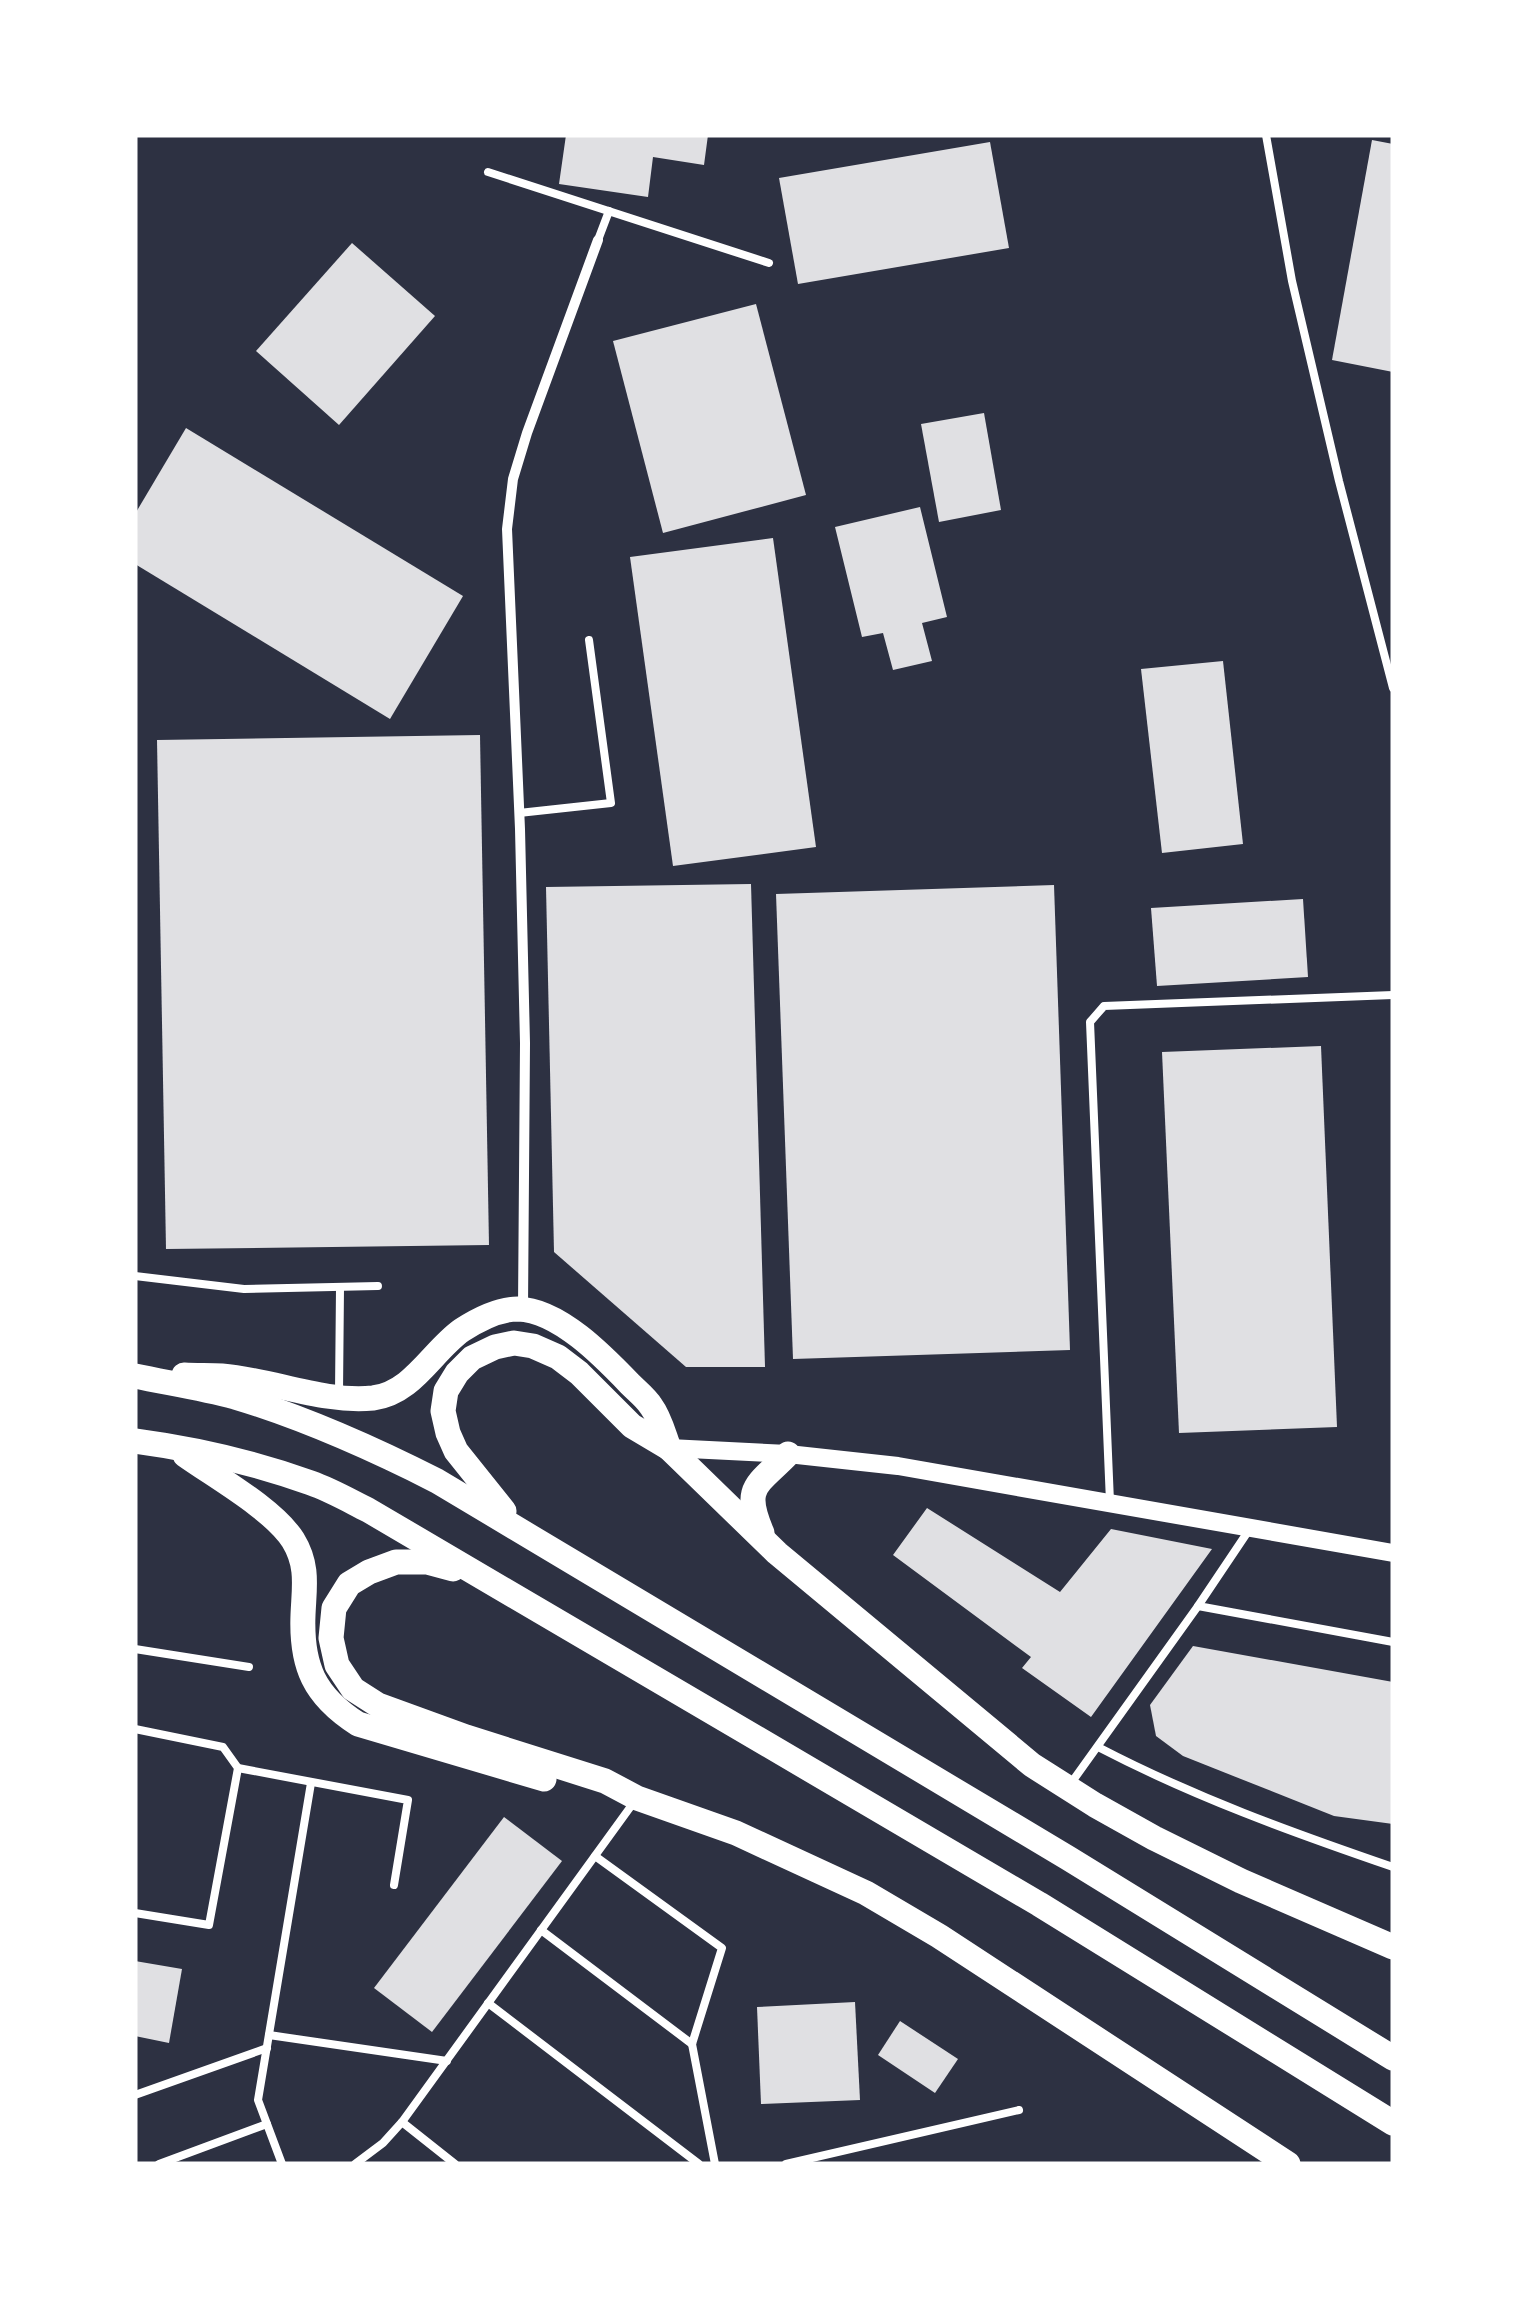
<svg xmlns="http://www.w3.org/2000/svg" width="1528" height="2299" font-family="Raleway,sans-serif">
<rect width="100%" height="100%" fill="#2d3142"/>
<g fill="#e0e0e3">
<polygon points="566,135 708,135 704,165 653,157 648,197 559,184"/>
<polygon points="1372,140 1393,144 1393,372 1332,360"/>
<polygon points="990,142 1009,248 798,284 779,178"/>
<polygon points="352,243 435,316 339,425 256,351"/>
<polygon points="756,304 806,495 663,533 613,341"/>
<polygon points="984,413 1001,510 939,522 921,424"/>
<polygon points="186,428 463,596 390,719 135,564 135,514"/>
<polygon points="920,507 947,617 922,623 932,661 893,670 883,633 862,637 835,527"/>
<polygon points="773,538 816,847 673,866 630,557"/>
<polygon points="1223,661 1243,844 1162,853 1141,669"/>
<polygon points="480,735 489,1245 166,1249 157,740"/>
<polygon points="751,884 765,1367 686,1367 554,1252 546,887"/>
<polygon points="1054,885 1070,1350 793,1359 776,894"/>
<polygon points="1303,899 1308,977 1157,986 1151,908"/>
<polygon points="1321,1046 1337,1427 1179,1433 1162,1052"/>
<polygon points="927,1508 1060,1592 1111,1529 1212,1549 1091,1717 1022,1668 1031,1657 893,1555"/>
<polygon points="1193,1646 1393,1682 1393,1824 1334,1816 1183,1756 1156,1736 1150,1705"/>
<polygon points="504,1817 562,1861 432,2032 374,1988"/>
<polygon points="135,1961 182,1969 169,2043 135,2036"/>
<polygon points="855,2002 860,2100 761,2104 757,2007"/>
<polygon points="900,2021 958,2059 935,2093 878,2055"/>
</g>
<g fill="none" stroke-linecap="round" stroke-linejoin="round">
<g stroke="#fff" stroke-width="8">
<polyline points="1266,135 1292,281 1339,481 1393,688"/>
<polyline points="488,172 769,263"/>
<polyline points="598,240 609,211"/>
<polyline points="519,813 611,803 589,640"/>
<polyline points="135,1276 244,1289 378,1286"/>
<polyline points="339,1392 340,1288"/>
<polyline points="1110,1502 1090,1022 1104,1006 1393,995"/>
<polyline points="1249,1530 1198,1606 1393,1642"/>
<polyline points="135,1649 249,1667"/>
<polyline points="135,1729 223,1747 238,1768 209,1925 135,1913"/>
<path d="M1098,1747c96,50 193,85 295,120"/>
<polyline points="238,1768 408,1800 394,1885"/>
<polyline points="1069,1786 1198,1606"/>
<polyline points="595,1856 722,1948 692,2044 715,2164"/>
<polyline points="541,1930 692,2044"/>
<polyline points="488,2003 699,2164"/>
<polyline points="269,2035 447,2061"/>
<polyline points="135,2095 267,2048"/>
<polyline points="402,2122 455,2164"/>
<polyline points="159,2164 267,2124"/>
<polyline points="282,2164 258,2100 311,1783"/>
<polyline points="355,2164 383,2143 402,2122 634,1802"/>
<polyline points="786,2164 1019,2110"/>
</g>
<polyline stroke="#fff" stroke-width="10" points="523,1308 525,1043 520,829 507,529 513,479 527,433 598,240"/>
<polyline stroke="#fff" stroke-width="18" points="669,1448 788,1454 898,1466 1393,1553"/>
<g stroke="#fff" stroke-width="25">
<path d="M184,1375c13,1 26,0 38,1 50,4 101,27 151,22 40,-5 59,-47 89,-68 17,-11 36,-21 56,-21 41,1 86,48 112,75 7,7 16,14 21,22 9,12 13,29 18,42"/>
<path d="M135,1376c33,7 67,12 100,21 70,21 137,51 202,84l631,377 325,200"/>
<path d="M135,1441c60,8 120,22 176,42 20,7 39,18 57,27l671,394 354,219"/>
<path d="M185,1455c31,22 88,54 108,85 16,26 11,48 10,75 -2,51 11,81 55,109l186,55"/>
<polyline points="504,1511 456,1451 448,1433 443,1411 446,1391 457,1373 472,1358 495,1347 514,1343 533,1346 558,1357 579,1373 632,1426 669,1448 777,1553 1032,1765 1095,1805 1154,1838 1241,1881 1393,1947"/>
<path d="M762,1533c-20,-47 -5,-47 26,-79"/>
<polyline points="453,1569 427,1562 396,1562 369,1572 349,1584 334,1608 331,1638 337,1665 353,1689 378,1705 466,1737 605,1781 637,1798 736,1833 866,1893 939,1936 1288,2164"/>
</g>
</g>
<rect width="1528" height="2299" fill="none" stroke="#ffffff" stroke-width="275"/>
</svg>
